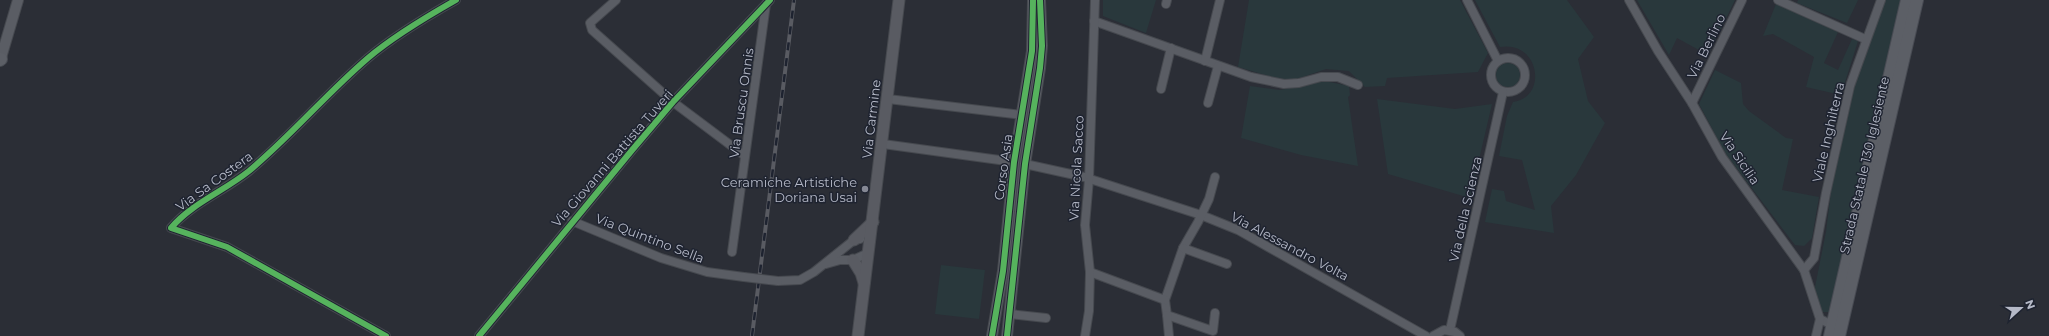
<svg xmlns="http://www.w3.org/2000/svg" width="2049" height="336" font-family="Montserrat,sans-serif">
<rect width="100%" height="100%" fill="#2b2e36"/>
<g fill="#29383c">
<polygon points="1103,0 1156,0 1146,33 1103,16"/>
<polygon points="1249,0 1460,0 1488,53 1478,72 1387,78 1385,86 1365,87 1349,71 1326,69 1294,80 1282,80 1238,67"/>
<path d="M1475,0h92l27,37 -16,22 10,42 17,22 -29,52 -25,31 3,27 -69,-11 7,-33 12,2 2,10 29,9 -13,-50 -23,-4 8,-40 6,-14c35,-4 27,-62 -13,-55z"/>
<polygon points="1637,0 1735,0 1708,55 1677,38 1669,55"/>
<polygon points="1798,0 1858,0 1847,23 1797,3"/>
<polygon points="1884,0 1903,0 1832,310 1828,312 1820,312 1814,292 1826,232 1832,183 1851,97 1867,40"/>
<polygon points="1776,4 1838,32 1824,63 1838,70 1852,39 1858,41 1841,95 1806,87 1814,57 1773,34 1763,36"/>
<circle cx="1508" cy="75" r="12"/>
<polygon points="1715,70 1741,83 1743,104 1749,111 1786,138 1793,139 1782,190 1819,197 1812,238 1804,246 1795,245 1725,153 1699,104"/>
<polygon points="1325,81 1349,86 1350,95 1348,97 1358,166 1301,155 1241,138 1250,86 1280,90"/>
<polygon points="1377,99 1455,109 1492,104 1470,198 1388,174"/>
<polygon points="941,265 985,270 979,319 935,314"/>
</g>
<g fill="none" stroke-linecap="round" stroke-linejoin="round">
<g stroke="#46494f" stroke-width="10">
<g id="minor">
<polyline points="616,0 590,23 592,30 673,102 745,156"/>
<polyline points="1467,0 1498,61"/>
<polyline points="1629,0 1658,51 1692,103 1722,157 1804,270 1820,319 1832,325"/>
<polyline points="1778,0 1865,39"/>
<polyline points="1166,4 1167,0"/>
<polyline points="1094,21 1251,77 1284,84 1299,83 1321,77 1338,77 1358,85"/>
<circle cx="1508" cy="75" r="17"/>
<polyline points="1205,61 1220,0"/>
<polyline points="1161,89 1171,48"/>
<polyline points="888,99 1022,115"/>
<polyline points="1208,103 1218,66"/>
<polyline points="1692,103 1742,0"/>
<polyline points="883,144 1014,162"/>
<polyline points="1025,164 1084,177 1201,215 1238,230 1426,336"/>
<polyline points="1215,177 1209,199 1198,222 1183,248 1165,300 1167,315 1213,331 1215,313"/>
<polyline points="572,221 661,258 707,272 744,277"/>
<polyline points="1183,248 1227,264"/>
<polyline points="732,252 766,4"/>
<polyline points="826,264 840,260 853,260 868,253"/>
<polyline points="1804,270 1814,258 1826,193 1850,86 1881,0"/>
<polyline points="1090,272 1165,300"/>
<polyline points="778,281 800,280 814,272 854,240 860,239"/>
<polyline points="1010,314 1046,318"/>
<polyline points="1167,315 1169,336"/>
<polyline points="1450,330 1503,92"/>
<path d="M386,336l-159,-89 -56,-19c20,-24 53,-37 78,-57 42,-35 77,-77 119,-113 26,-22 58,-41 88,-58"/>
<polyline points="479,336 633,149 673,102 770,0"/>
<polyline points="1085,336 1089,311 1090,272 1085,225 1089,179 1095,0"/>
<polyline points="1433,336 1444,330 1455,332 1460,336"/>
<polyline points="1816,336 1820,319"/>
</g>
</g>
<g stroke="#46494f" stroke-width="12">
<g id="tertiary">
<polyline points="0,61 18,0"/>
<polyline points="992,336 1003,271 1014,162 1032,51 1033,0"/>
<polyline points="1007,336 1025,164 1040,68 1042,46 1040,0"/>
</g>
</g>
<g stroke="#46494f" stroke-width="13">
<g id="secondary">
<polyline points="854,240 873,222"/>
<polyline points="853,260 861,273 864,283"/>
<polyline points="858,336 899,0"/>
</g>
</g>
<g stroke="#484b53" stroke-width="14">
<g id="primary">
<polyline points="0,59 1,59"/>
<polyline points="1830,336 1907,0"/>
<polyline points="1839,336 1917,0"/>
</g>
</g>
<use href="#minor" stroke="#5a5d64" stroke-width="8"/>
<use href="#tertiary" stroke="#5a5d64" stroke-width="10"/>
<use href="#secondary" stroke="#595b62" stroke-width="11"/>
<use href="#primary" stroke="#5c5f66" stroke-width="12"/>
<g stroke="#595b62" stroke-width="4">
<polyline id="rail" points="752,336 794,0"/>
</g>
<use href="#rail" stroke="#1e2330" stroke-width="2.5" stroke-dasharray="8" stroke-linecap="butt"/>
<g stroke="#46494f" stroke-width="10" stroke-linecap="butt">
<polyline id="minor-bridge" points="744,277 778,281"/>
</g>
<use href="#minor-bridge" stroke="#5a5d64" stroke-width="8"/>
<g stroke="#1e2330" stroke-width="8">
<g id="cycleway">
<path d="M386,336l-159,-89 -56,-19c20,-24 53,-37 78,-57 42,-35 77,-77 119,-113 26,-22 58,-41 88,-58"/>
<polyline points="479,336 633,149 673,102 770,0"/>
<polyline points="992,336 1003,271 1014,162 1032,51 1033,0"/>
<polyline points="1007,336 1025,164 1040,68 1042,46 1040,0"/>
</g>
</g>
<use href="#cycleway" stroke="#56b35d" stroke-width="6"/>
</g>
<circle fill="#858894" stroke="#1e2330" stroke-width="1.5" cx="865" cy="189" r="4"/>
<g text-anchor="middle" dominant-baseline="central" stroke-width="3" stroke-linejoin="round" paint-order="stroke">
<g font-size="13" fill="#b5b9c7" stroke="#1e2330">
<text transform="translate(1706 46) rotate(-64)">Via Berlino</text>
<text transform="translate(741 103) rotate(-82)">Via Bruscu Onnis</text>
<text transform="translate(871 119) rotate(-83)">Via Carmine</text>
<text transform="translate(1828 132) rotate(-77)">Viale Inghilterra</text>
<text transform="translate(612 158) rotate(-49)">Via Giovanni Battista Tuveri</text>
<text transform="translate(1740 158) rotate(56)">Via Sicilia</text>
<text transform="translate(1864 165) rotate(-77)">Strada Statale 130 Iglesiente</text>
<text transform="translate(1003 167) rotate(-82)">Corso Asia</text>
<text transform="translate(1076 168) rotate(-87)">Via Nicola Sacco</text>
<text transform="translate(214 181) rotate(-36)">Via Sa Costera</text>
<text transform="translate(1465 209) rotate(-77)">Via della Scienza</text>
<text transform="translate(650 238) rotate(21)">Via Quintino Sella</text>
<text transform="translate(1290 246) rotate(28)">Via Alessandro Volta</text>
</g>
<g font-size="13" fill="#b5b9c7" stroke="#1e2330" text-anchor="end">
<text x="857" y="182">Ceramiche Artistiche<tspan x="857" dy="15">Doriana Usai</tspan></text>
</g>
</g>
<g transform="translate(2021 308) rotate(69)" stroke="#1e2330" stroke-width="3" paint-order="stroke">
<path d="M0-3L7 15L0 10L-7 15Z" fill="#b5b9c7"/>
<text y="-6" font-size="11" font-weight="bold" text-anchor="middle" fill="#b5b9c7">N</text>
</g>
</svg>
